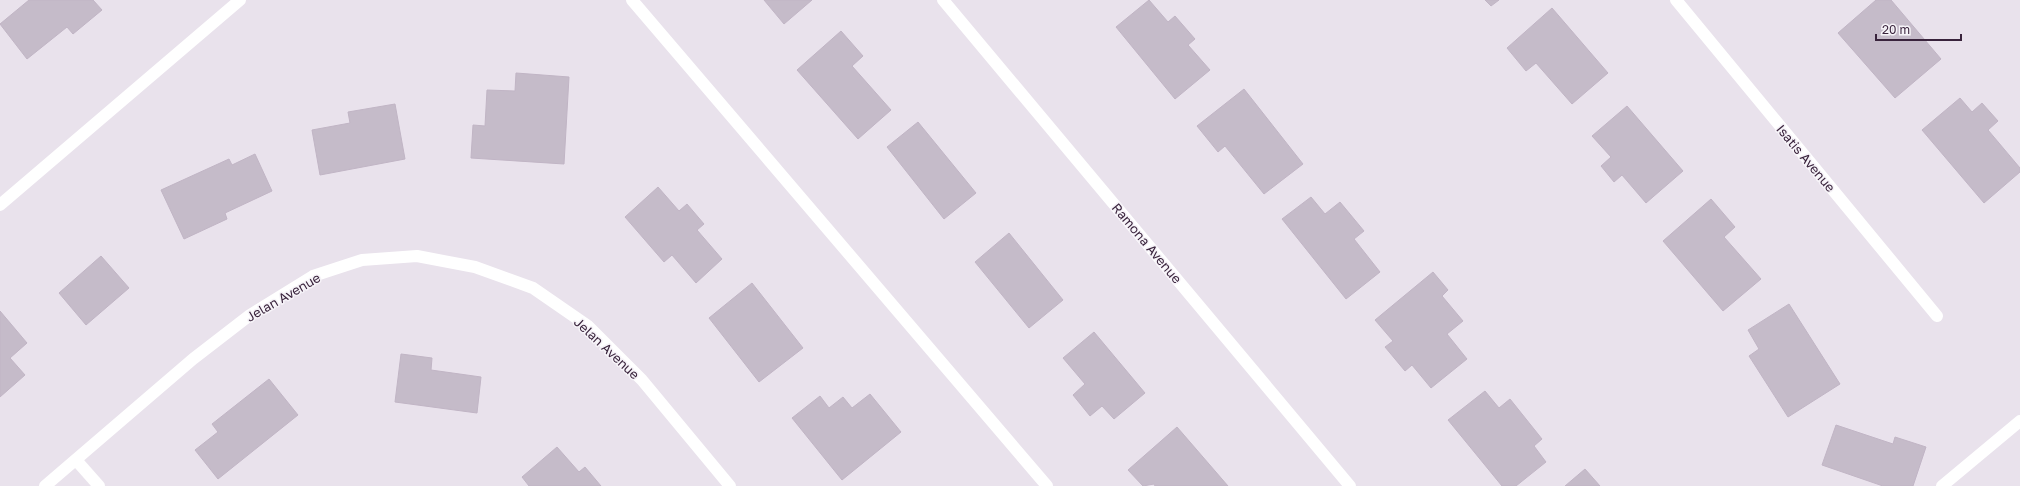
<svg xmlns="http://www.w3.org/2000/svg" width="2020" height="486" font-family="'Golos Text',sans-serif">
<rect width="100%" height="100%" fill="#e9e2ec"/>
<g fill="#c5bbc9" stroke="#c1b5c5">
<polygon points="29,0 93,0 102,10 73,34 67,27 27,59 0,24"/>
<polygon points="764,0 812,0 784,24"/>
<polygon points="1149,0 1168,22 1175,16 1195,39 1188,45 1210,70 1175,99 1116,27"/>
<polygon points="1485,0 1499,0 1491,6"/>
<polygon points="1876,0 1891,0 1941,59 1895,98 1838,33"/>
<polygon points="1552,8 1608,73 1572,104 1536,63 1526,71 1507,48"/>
<polygon points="841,31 863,56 852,66 891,110 858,139 797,70"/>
<polygon points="516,73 569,77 564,164 471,158 473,125 485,126 487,90 515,91"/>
<polygon points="1244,89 1303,164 1264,194 1225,146 1218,152 1197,126"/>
<polygon points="1960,98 1972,112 1982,103 1998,121 1988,130 2020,168 2020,172 1984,203 1922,130"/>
<polygon points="395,104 405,159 320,175 312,130 350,123 348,112"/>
<polygon points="1627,106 1683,171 1646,203 1622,175 1614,182 1601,166 1611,157 1592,136"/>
<polygon points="918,122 976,193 944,219 887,147"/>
<polygon points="255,154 272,191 225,213 227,219 184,239 161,190 229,159 232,165"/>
<polygon points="658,187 679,211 687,204 704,224 697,230 722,259 696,283 672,255 664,262 625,217"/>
<polygon points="1311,197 1325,214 1340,202 1364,231 1354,239 1380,272 1346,299 1282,219"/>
<polygon points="1711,199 1735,227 1724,237 1761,279 1723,311 1663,241"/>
<polygon points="1009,233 1063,300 1029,328 975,262"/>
<polygon points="101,256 129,288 86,325 59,293"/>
<polygon points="1433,272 1448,290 1442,296 1463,321 1447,334 1467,359 1431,388 1412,365 1405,371 1385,347 1393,341 1375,320"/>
<polygon points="752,283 803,348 759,382 709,318"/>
<polygon points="1789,304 1840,384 1788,417 1749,356 1759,349 1748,330"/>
<polygon points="0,311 27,343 10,358 25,375 0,397"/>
<polygon points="1094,332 1145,393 1114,419 1102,406 1090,416 1073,395 1085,384 1063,358"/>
<polygon points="401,354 432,358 431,370 481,377 477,413 395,402"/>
<polygon points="269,379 298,415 218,479 195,450 218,432 212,424"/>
<polygon points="1485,391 1499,408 1510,399 1542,439 1534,446 1546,462 1516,486 1502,486 1448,420"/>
<polygon points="870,394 901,432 842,480 792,418 820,396 829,408 843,397 852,408"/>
<polygon points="1836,425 1893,444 1895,437 1926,447 1913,486 1883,486 1822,465"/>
<polygon points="1177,427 1228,486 1155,486 1154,484 1143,486 1128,470"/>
<polygon points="557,447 579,472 585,467 601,486 529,486 522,477"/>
<polygon points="1585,469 1600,486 1565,486"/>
</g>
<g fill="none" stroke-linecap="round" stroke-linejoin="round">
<g stroke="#fff" stroke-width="12">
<polyline points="632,0 1047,486"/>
<polyline points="943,0 1350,486"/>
<polyline points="1676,0 1937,316"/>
<polyline points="0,205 240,0"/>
<polyline points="76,460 99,486"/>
<polyline points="45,486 193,359 250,315 313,276 362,260 417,256 475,267 533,288 588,326 642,380 730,486"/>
<polyline points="1942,486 2020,421"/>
</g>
</g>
<g text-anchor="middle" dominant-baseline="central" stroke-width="3" stroke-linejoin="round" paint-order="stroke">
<g font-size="13" fill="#39233c" stroke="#f6f3f8">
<text transform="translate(1806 158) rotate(50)">Isatis Avenue</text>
<text transform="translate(1147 243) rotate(50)">Ramona Avenue</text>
<text transform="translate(283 297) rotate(-30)">Jelan Avenue</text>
<text transform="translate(607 348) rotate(43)">Jelan Avenue</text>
</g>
</g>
<path d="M1876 34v6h85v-6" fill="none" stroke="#39233c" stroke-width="2"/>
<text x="1882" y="34" font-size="12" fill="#39233c" stroke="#f6f3f8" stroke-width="3" paint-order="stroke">20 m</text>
</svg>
